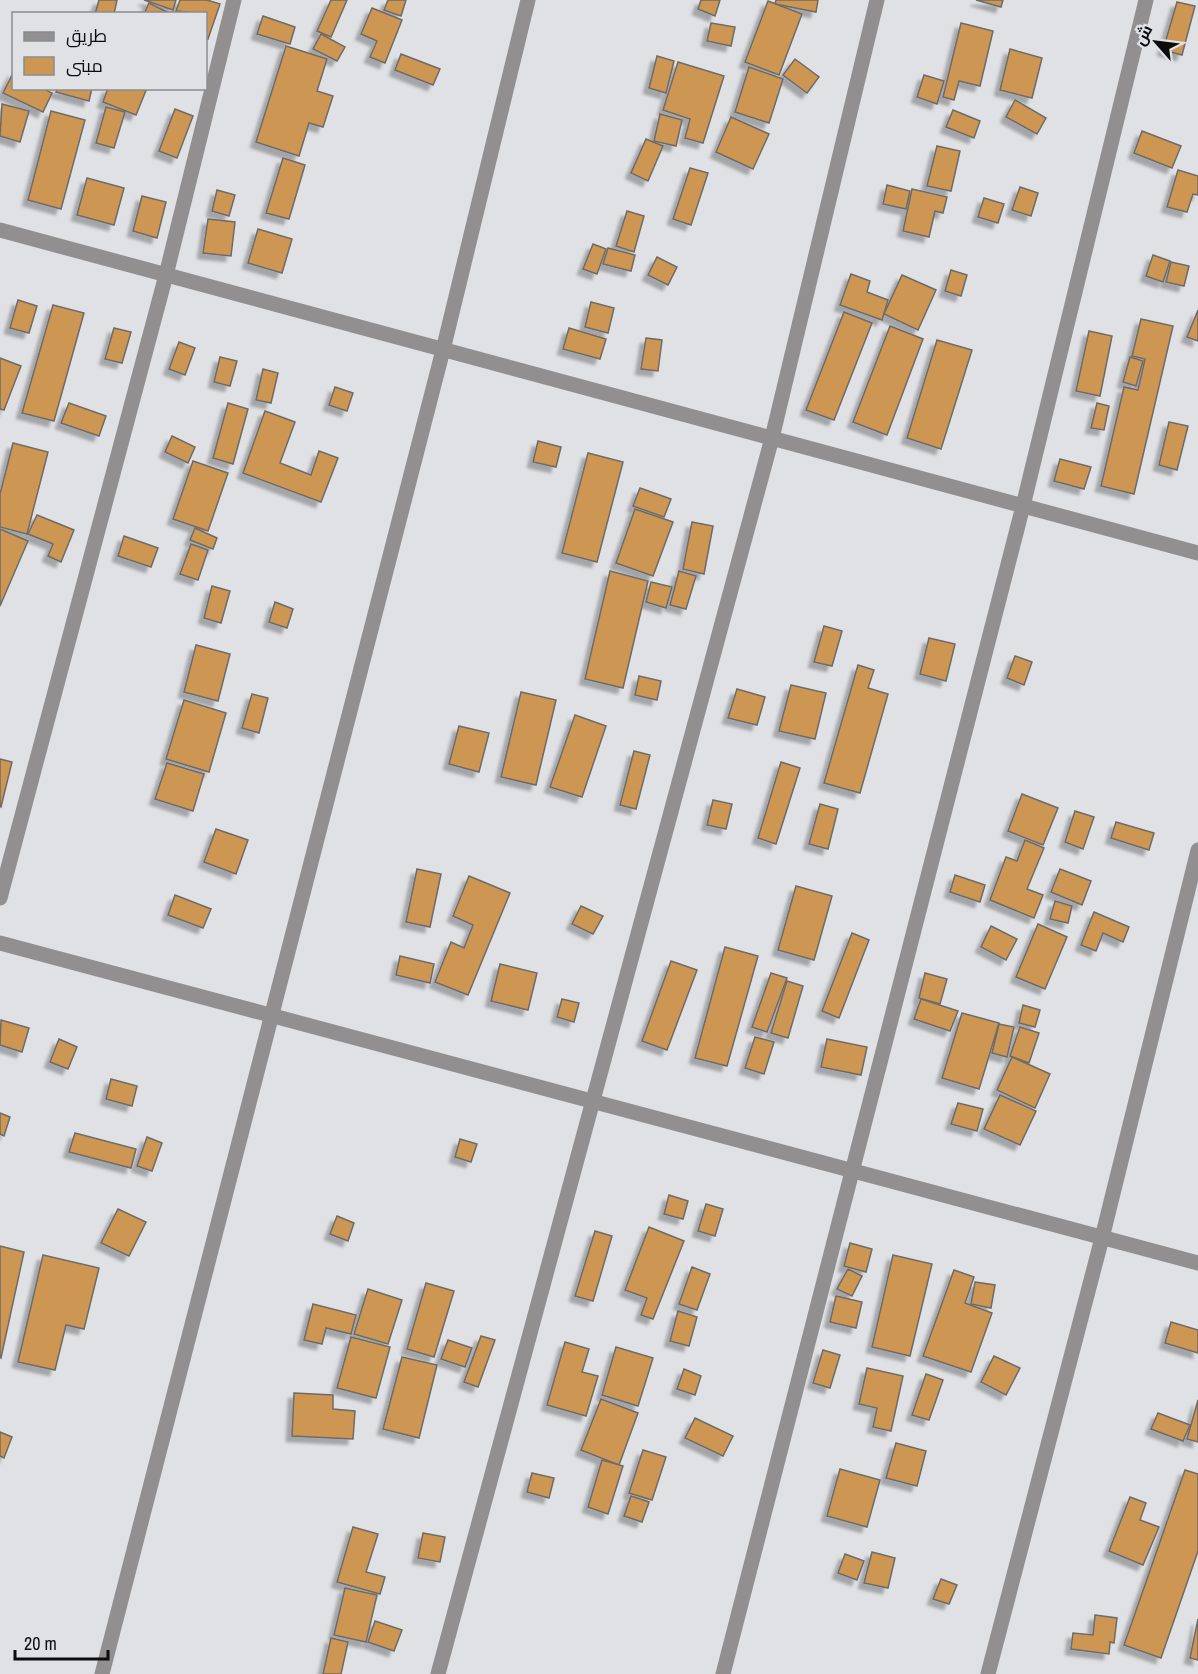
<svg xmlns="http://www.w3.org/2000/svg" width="1198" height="1674" font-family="'Archivo Narrow',Cairo,sans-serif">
<defs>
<filter id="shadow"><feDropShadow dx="-5.5" dy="5.5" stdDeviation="1.5" flood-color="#0004"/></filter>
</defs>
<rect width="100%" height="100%" fill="#e0e1e5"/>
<g fill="#cd9753" stroke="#6e6b68" stroke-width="1.5" filter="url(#shadow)">
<polygon points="99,0 117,0 114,14 95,14"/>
<polygon points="144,0 176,0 173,10"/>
<polygon points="180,0 207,0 220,4 208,39 206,38 206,14 176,11"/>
<polygon points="331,0 347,0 331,37 317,31"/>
<polygon points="388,0 406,0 401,16 384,10"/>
<polygon points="701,0 720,0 715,16 698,9"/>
<polygon points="776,0 818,0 816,12 775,4"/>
<polygon points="976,0 1003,0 1001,7"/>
<polygon points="768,1 802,14 779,75 745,62"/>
<polygon points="1177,2 1195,6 1182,55 1163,50"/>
<polygon points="149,3 171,14 144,14"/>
<polygon points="372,8 402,20 385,63 370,57 377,41 361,34"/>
<polygon points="263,16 295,27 290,44 257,34"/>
<polygon points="711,23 735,27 731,46 707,41"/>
<polygon points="961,23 993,31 980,86 959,81 954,100 943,97"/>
<polygon points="321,34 345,47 337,61 313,49"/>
<polygon points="286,46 327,59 317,91 333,96 323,127 309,123 299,156 256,142"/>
<polygon points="1010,49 1042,58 1032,98 1000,90"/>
<polygon points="401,54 440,69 433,85 395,70"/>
<polygon points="657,56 674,61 666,93 649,88"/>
<polygon points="795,59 819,77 807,93 783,75"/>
<polygon points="678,62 724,76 703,143 685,138 690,119 663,110"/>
<polygon points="749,67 783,79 769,123 735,112"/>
<polygon points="14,71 14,88 42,88 52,93 43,112 3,93"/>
<polygon points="924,75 944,81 937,104 917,97"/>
<polygon points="57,88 92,88 89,101 56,92"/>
<polygon points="108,88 147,88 136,115 103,102"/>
<polygon points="1015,100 1046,118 1037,134 1006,117"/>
<polygon points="2,104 29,111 20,142 0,136"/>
<polygon points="106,107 125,112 114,148 96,143"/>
<polygon points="175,109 193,116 177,158 159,151"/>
<polygon points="953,110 980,121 974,138 946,127"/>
<polygon points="51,111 85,120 61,209 28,200"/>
<polygon points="660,114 682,120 676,146 654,141"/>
<polygon points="731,117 769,134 753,169 716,152"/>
<polygon points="1142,131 1181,146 1172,168 1134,153"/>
<polygon points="646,139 663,146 648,181 631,173"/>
<polygon points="937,146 960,151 951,191 927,186"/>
<polygon points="283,158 305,165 289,219 266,213"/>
<polygon points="690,168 708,173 691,225 673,219"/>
<polygon points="1178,170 1198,176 1198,195 1193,194 1187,212 1167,207"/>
<polygon points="87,178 124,188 114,225 77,215"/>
<polygon points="887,185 910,191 906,209 883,204"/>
<polygon points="1020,187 1038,193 1031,216 1012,210"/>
<polygon points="912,189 947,197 943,213 935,211 929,237 903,231"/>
<polygon points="217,190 235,195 229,216 212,211"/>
<polygon points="142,196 166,202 157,238 133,231"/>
<polygon points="984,198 1004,204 998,223 978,217"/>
<polygon points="627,211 644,216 634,252 616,246"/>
<polygon points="208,219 235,222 231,256 203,253"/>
<polygon points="258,229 292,239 282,273 248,263"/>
<polygon points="593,244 606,249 597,274 583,269"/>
<polygon points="608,248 635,255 631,271 603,264"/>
<polygon points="1153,255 1170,261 1163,282 1146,276"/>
<polygon points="657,257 677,267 668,285 648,275"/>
<polygon points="1171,262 1189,266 1184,286 1166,282"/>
<polygon points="951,270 967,275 961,296 945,291"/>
<polygon points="851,274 870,281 867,292 888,300 882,320 840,305"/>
<polygon points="902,275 936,290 918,330 884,314"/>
<polygon points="18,300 37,306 29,333 10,328"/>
<polygon points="591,302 614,308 608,333 585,327"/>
<polygon points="53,305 84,313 54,421 22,413"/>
<polygon points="1198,310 1198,341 1187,337"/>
<polygon points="844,312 872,323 834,420 806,410"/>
<polygon points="1141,319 1173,326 1134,494 1101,486 1124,387 1138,390 1145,359 1132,356"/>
<polygon points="890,326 923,339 887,435 853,422"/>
<polygon points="114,328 131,332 122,363 105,359"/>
<polygon points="569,328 606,339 600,359 563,349"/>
<polygon points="1089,331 1112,336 1100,396 1076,391"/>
<polygon points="646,338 662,340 658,371 641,369"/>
<polygon points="937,340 972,350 941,449 907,438"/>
<polygon points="179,342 195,348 185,375 169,369"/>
<polygon points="220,357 237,361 230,386 214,382"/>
<polygon points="1130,357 1143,361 1136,386 1123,382"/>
<polygon points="0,358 21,366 4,410 0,409"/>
<polygon points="263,369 278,373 271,403 256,400"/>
<polygon points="335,387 353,393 347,411 329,405"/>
<polygon points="69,403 106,416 99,436 61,423"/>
<polygon points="228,403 248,409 233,464 213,458"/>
<polygon points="1097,403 1109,406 1104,430 1091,428"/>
<polygon points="265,411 295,422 280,463 311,475 319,451 338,458 321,502 243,473"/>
<polygon points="1169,422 1188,426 1177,470 1159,465"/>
<polygon points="172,436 195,447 188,463 165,452"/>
<polygon points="538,441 561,447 556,467 533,462"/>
<polygon points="13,443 48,452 27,534 0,527 0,494"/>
<polygon points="588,453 623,462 597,562 562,553"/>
<polygon points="1060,459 1091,467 1084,489 1054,481"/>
<polygon points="193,461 228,473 208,531 173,519"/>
<polygon points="640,488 671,499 664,517 633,506"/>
<polygon points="635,509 673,522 653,576 616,563"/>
<polygon points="37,515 74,530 61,562 48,556 53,544 28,534"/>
<polygon points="692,522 713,526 704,574 683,569"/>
<polygon points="195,528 217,538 213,549 190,540"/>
<polygon points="0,529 28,541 0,606"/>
<polygon points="124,536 158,548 151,567 118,556"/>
<polygon points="191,544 208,550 198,580 180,574"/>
<polygon points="610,571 648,581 623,688 585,679"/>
<polygon points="679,571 696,576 686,609 670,605"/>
<polygon points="651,582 672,587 666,608 646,602"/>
<polygon points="212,586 230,591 221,623 204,618"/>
<polygon points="275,602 293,609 287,628 269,622"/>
<polygon points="824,626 842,631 832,666 814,662"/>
<polygon points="929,638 955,644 946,681 920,674"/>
<polygon points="196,645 230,654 218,701 184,692"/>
<polygon points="1015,656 1032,662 1024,685 1007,678"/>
<polygon points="858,665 874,670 868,688 888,694 860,793 824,783"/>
<polygon points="639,676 661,681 657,700 635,695"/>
<polygon points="791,685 826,693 815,739 779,731"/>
<polygon points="737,689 765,697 757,725 728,718"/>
<polygon points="521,692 556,700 536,785 501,777"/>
<polygon points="252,694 268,698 259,733 242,728"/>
<polygon points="184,700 226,713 209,772 166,759"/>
<polygon points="575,715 606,726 582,797 550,787"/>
<polygon points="459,726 489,733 479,772 449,764"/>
<polygon points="634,751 650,755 636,809 620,805"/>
<polygon points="0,759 12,762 1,807 0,806"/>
<polygon points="781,762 800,768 776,844 758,838"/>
<polygon points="167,763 204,774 193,811 155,799"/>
<polygon points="1022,794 1058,808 1043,845 1008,831"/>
<polygon points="713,800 732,804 726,829 707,825"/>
<polygon points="820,804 838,809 828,849 809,844"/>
<polygon points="1075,811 1094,817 1083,849 1065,842"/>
<polygon points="1116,822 1154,833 1149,850 1111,838"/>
<polygon points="216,829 248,840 236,874 204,862"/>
<polygon points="1025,840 1044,848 1027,889 1043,895 1034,918 990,900 1006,857 1017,861"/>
<polygon points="417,869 441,874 430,927 406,922"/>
<polygon points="1060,869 1091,881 1082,905 1051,892"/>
<polygon points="955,875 985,885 980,902 950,892"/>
<polygon points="469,876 510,893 468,995 435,982 451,942 464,948 473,925 453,916"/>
<polygon points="796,886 832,896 814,960 778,950"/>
<polygon points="175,895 211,909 203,928 168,915"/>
<polygon points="1055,901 1072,906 1068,923 1050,919"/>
<polygon points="581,906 603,916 593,934 572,924"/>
<polygon points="1094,912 1129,927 1123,942 1103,933 1096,951 1081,945"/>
<polygon points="1038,924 1067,937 1045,989 1016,977"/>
<polygon points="991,926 1017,939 1006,960 981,947"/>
<polygon points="852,933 869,940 839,1018 822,1011"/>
<polygon points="725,947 758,956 727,1066 695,1058"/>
<polygon points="400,956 434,964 430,983 396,975"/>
<polygon points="671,961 697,970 667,1050 642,1041"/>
<polygon points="500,964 537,973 528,1010 491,1001"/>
<polygon points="771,973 787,978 767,1032 752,1027"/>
<polygon points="925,973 947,979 940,1004 919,998"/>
<polygon points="787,981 803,986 788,1038 771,1033"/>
<polygon points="562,999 579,1003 574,1022 557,1017"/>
<polygon points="921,999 958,1011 950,1031 914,1019"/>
<polygon points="1023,1005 1040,1010 1035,1027 1019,1023"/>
<polygon points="962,1013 999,1023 979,1089 942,1078"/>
<polygon points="1,1020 29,1028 22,1052 0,1045"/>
<polygon points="999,1024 1014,1027 1007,1057 992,1053"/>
<polygon points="1020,1027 1039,1033 1029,1063 1010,1056"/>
<polygon points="755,1037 774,1042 764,1074 745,1068"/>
<polygon points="59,1039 77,1047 68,1069 50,1062"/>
<polygon points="827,1039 867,1047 861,1075 821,1067"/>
<polygon points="1012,1057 1050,1074 1035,1108 997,1090"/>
<polygon points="111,1079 137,1086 132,1106 106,1099"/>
<polygon points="1000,1095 1036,1111 1020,1145 984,1129"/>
<polygon points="958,1103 983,1109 977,1131 951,1124"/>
<polygon points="0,1113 10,1117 4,1136 0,1134"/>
<polygon points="75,1133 136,1149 131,1168 69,1152"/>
<polygon points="147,1137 162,1143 152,1171 137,1166"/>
<polygon points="460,1139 477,1144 471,1162 455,1157"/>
<polygon points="669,1195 688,1201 683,1219 664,1214"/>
<polygon points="706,1204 723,1209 715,1236 698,1231"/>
<polygon points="118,1209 146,1222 129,1256 101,1243"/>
<polygon points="337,1216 354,1223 348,1241 330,1234"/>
<polygon points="649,1227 684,1241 653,1319 641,1315 647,1298 625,1290"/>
<polygon points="595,1231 612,1236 593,1301 575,1296"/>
<polygon points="850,1243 872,1249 866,1272 844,1266"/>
<polygon points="0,1246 24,1252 1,1358 0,1357"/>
<polygon points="43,1255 99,1268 84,1329 66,1325 55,1370 18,1362"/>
<polygon points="893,1255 932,1264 910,1356 872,1347"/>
<polygon points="692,1267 710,1274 697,1310 679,1304"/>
<polygon points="848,1269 862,1276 852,1296 837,1289"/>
<polygon points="954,1270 974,1277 965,1303 992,1313 971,1372 923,1356"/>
<polygon points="975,1282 995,1285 991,1308 971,1304"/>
<polygon points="426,1283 454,1291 434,1357 407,1349"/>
<polygon points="368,1289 402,1300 388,1344 354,1334"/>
<polygon points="836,1296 862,1302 856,1328 830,1322"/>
<polygon points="313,1304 356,1315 351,1334 326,1328 322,1344 304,1340"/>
<polygon points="678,1311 697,1317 689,1346 670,1341"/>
<polygon points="1171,1322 1198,1330 1198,1353 1165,1343"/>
<polygon points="481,1336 495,1340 478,1387 464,1382"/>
<polygon points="351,1337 390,1347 376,1398 337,1388"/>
<polygon points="448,1340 472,1348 465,1367 441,1359"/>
<polygon points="565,1342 589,1349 582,1372 598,1376 586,1416 547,1405"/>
<polygon points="616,1347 653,1358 638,1406 602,1395"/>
<polygon points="823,1350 840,1355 830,1388 813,1383"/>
<polygon points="994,1356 1020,1368 1006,1395 981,1382"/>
<polygon points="402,1357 437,1365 419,1438 383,1429"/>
<polygon points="867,1368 903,1376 891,1431 873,1427 877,1408 859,1404"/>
<polygon points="684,1369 701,1376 695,1395 677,1389"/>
<polygon points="926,1374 943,1380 929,1420 912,1415"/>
<polygon points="294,1393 333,1395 333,1409 355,1411 353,1439 292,1436"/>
<polygon points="601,1399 638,1413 619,1465 581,1450"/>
<polygon points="1198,1400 1198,1442 1187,1439"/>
<polygon points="1158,1413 1190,1425 1183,1441 1151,1429"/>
<polygon points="695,1418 733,1436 723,1456 685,1438"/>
<polygon points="0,1432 12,1437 4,1458 0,1456"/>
<polygon points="896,1443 926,1451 917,1486 886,1478"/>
<polygon points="643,1450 666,1457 652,1500 629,1493"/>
<polygon points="602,1460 623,1466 608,1514 588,1507"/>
<polygon points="840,1469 880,1480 867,1527 827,1516"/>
<polygon points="1185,1470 1198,1474 1198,1551 1161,1658 1124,1645"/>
<polygon points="532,1473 554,1478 549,1498 527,1492"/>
<polygon points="631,1496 649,1502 642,1522 624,1516"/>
<polygon points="1130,1497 1146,1503 1140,1520 1159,1527 1143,1565 1109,1551"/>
<polygon points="353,1527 378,1534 366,1572 385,1577 380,1594 337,1582"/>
<polygon points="423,1533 445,1537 440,1562 418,1558"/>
<polygon points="872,1552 895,1558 888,1588 864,1583"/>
<polygon points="845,1554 864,1561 857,1580 838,1573"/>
<polygon points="941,1579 957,1585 949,1604 933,1599"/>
<polygon points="345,1588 377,1595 366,1642 334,1635"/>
<polygon points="1095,1615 1117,1618 1114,1643 1110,1642 1109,1654 1071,1649 1073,1633 1093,1635"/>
<polygon points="1198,1619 1198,1660 1190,1658"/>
<polygon points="375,1621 402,1630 394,1651 368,1642"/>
<polygon points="331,1638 348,1642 341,1674 323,1674"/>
</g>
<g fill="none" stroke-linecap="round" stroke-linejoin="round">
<g stroke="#918f8f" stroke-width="15">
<polyline points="0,230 1198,553"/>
<polyline points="0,898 166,275 234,0"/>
<polyline points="0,943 1198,1263"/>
<polyline points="102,1674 443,350 528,0"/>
<polyline points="438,1674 772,438 877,0"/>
<polyline points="723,1674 1023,506 1146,0"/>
<polyline points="988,1674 1102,1238 1198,850"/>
</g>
</g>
<rect x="12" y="12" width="195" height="78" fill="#e0e1e5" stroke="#8b8c8f" stroke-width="1.5"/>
<rect x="24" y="32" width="30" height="9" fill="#918f8f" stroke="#8b8c8f" stroke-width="1.5"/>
<text x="66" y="42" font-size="18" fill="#0c0c0d">طريق</text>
<rect x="24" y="57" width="30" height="18" fill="#cd9753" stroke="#8b8c8f" stroke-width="1.5"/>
<text x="66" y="72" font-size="18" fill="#0c0c0d">مبنى</text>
<g transform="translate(1156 42) rotate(298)" stroke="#e0e1e5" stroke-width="4.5" paint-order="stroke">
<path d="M0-4.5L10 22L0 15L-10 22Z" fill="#0c0c0d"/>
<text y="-9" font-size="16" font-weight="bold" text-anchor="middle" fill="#0c0c0d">ش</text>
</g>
<path d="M15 1650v9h93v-9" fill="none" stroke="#0c0c0d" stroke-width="3"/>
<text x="24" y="1650" font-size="18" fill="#0c0c0d" stroke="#e0e1e5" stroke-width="4.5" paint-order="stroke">20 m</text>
</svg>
